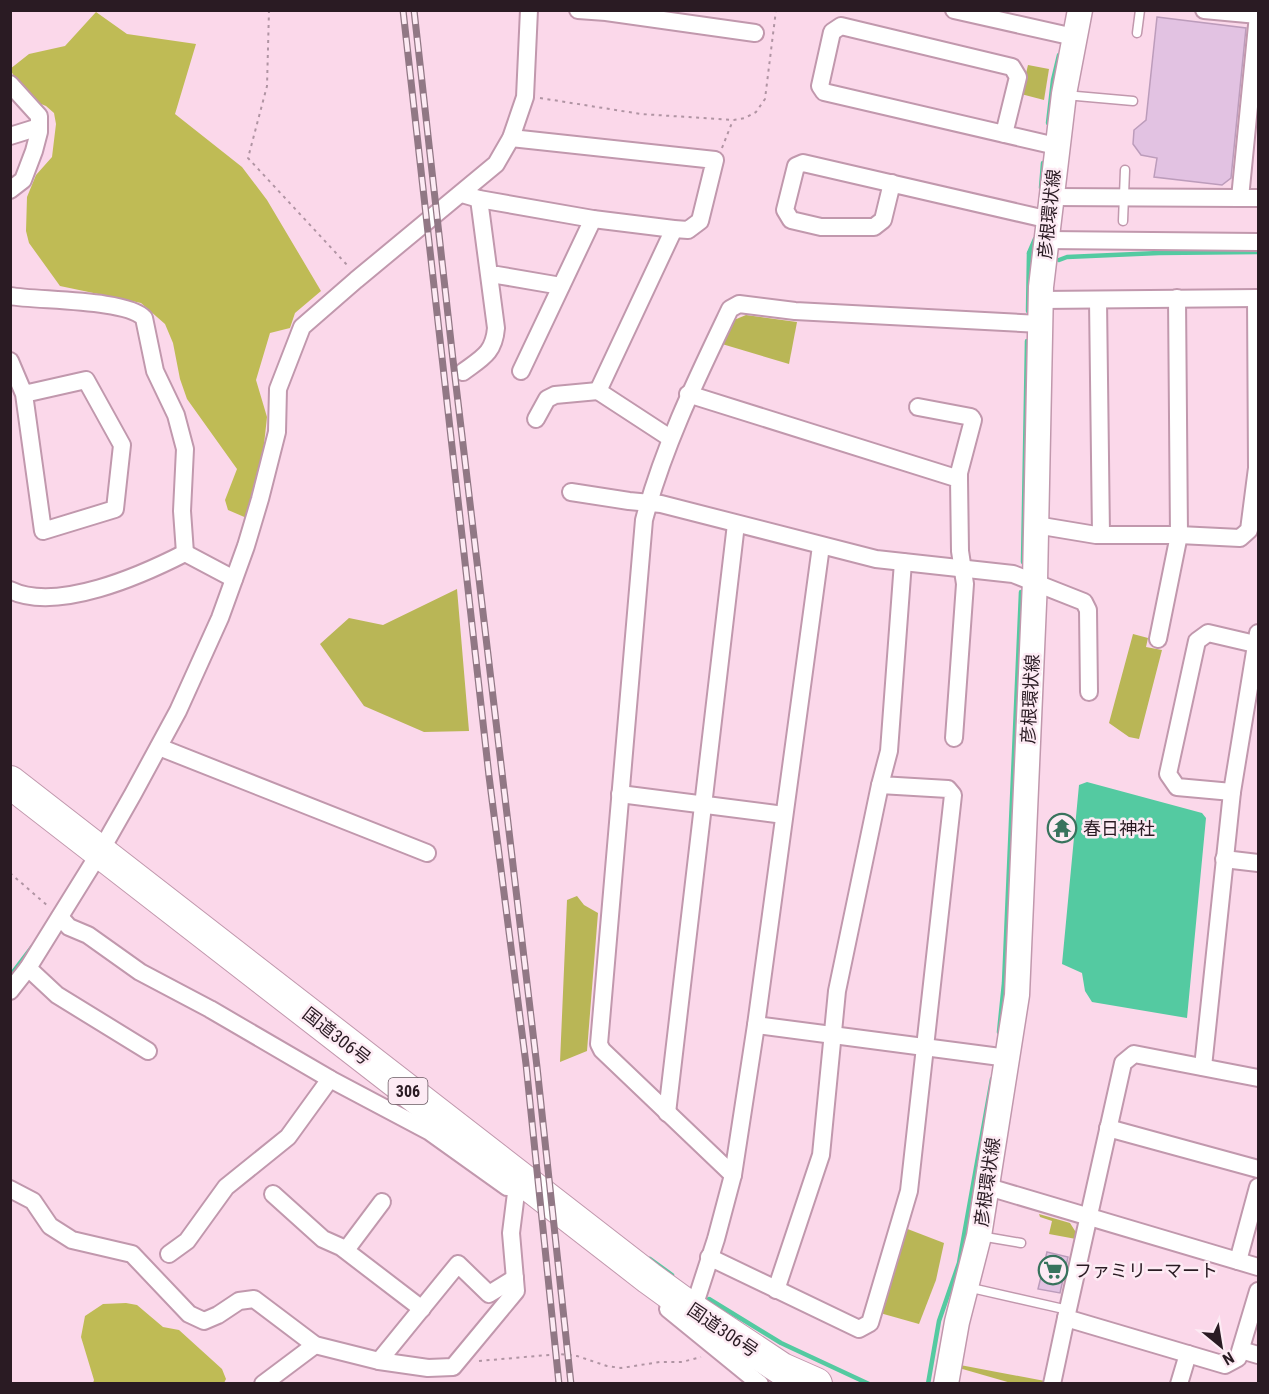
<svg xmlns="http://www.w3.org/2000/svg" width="1269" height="1394" font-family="'Roboto Condensed','Noto Sans JP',sans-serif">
<rect width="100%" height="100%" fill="#fbd8ea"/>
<g fill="#b9b656">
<polygon points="1028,65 1049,69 1044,100 1021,94"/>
<polygon points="746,315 797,322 789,364 722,344 734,320"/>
<polygon points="457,589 469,731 424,732 364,706 320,644 349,618 383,625"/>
<polygon points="1133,634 1148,638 1146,647 1162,650 1139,739 1129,737 1109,723"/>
<polygon points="577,896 584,905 598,913 587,1051 560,1062 567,900"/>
<polygon points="1039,1214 1070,1223 1077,1234 1076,1239 1049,1234 1052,1221 1040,1217"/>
<polygon points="905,1228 944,1243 936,1280 919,1324 880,1313"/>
<polygon points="960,1365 1045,1381 1044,1383 1011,1383 959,1368"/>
</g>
<g fill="#bfbb55">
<polygon points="96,12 127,34 196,44 175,114 242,167 267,200 321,291 295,313 290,328 270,333 256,380 267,417 261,472 249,519 228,510 225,500 237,469 187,399 180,379 173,343 165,324 141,303 60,286 29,243 26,231 27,197 36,175 52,157 56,124 54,113 46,106 26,98 10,69 29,54 65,46"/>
<polygon points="126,1303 137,1305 163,1327 179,1330 222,1369 226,1379 224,1383 93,1383 94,1380 81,1337 85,1316 103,1304"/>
</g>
<polygon fill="#54caa1" points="1087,782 1202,813 1206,818 1187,1018 1092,1002 1085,991 1082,973 1062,964 1079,785"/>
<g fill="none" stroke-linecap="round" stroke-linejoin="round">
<g stroke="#54caa1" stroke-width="4.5">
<polyline points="1048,123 1053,80 1059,55"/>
<polyline points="1041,188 1043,163"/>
<polyline points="1029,253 1035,239"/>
<polyline points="1059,260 1067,257 1159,253 1258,252"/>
<polyline points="1028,311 1029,253 1034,255"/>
<polyline points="1023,562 1027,341"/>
<polyline points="10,976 32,947"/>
<polyline points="999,1032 1004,983 1021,592"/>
<polyline points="650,1259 672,1275"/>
<polyline points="709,1299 781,1343 869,1384"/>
<polyline points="928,1384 939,1321 959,1263 992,1079"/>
</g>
</g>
<g fill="#e2c2e2" stroke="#bc9cbb" stroke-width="1.5">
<polygon points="1157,17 1246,28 1231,178 1222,185 1154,177 1157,158 1141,155 1133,144 1134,130 1146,120"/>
<polygon points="1047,1252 1068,1257 1060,1293 1038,1289"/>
</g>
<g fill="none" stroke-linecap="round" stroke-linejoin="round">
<g stroke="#c198ad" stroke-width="11">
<g id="lane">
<polyline points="1137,33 1140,10"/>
<polyline points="1065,95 1133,101"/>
<polyline points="1123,221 1125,170"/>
<polyline points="980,1236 1021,1243"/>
<polyline points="967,1287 1068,1310"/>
</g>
</g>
<g stroke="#c198ad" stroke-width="20">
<g id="street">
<polyline points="578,10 606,12 755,33"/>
<polyline points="954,10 1074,37"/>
<polyline points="1204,10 1258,15"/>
<polyline points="1258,15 1240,198 1258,198"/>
<polyline points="10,84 39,116 39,132 34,151 23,180 10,190"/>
<polyline points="1004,134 1018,77 1012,67 841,26 832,32 820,86 824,92 1056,146"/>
<polyline points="10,136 39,127"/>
<polyline points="892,183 883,220 874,227 821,227 791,220 785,210 796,166 803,163 1050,220"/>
<polyline points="462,194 479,199 593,219 674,229 688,230 700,221 715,160 511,138"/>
<polyline points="1052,197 1240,198"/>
<polyline points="1047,240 1258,242"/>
<polyline points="497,275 561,286"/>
<path d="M10,296c28,5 117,3 134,22l11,53 21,44 9,34 -3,62 3,42"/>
<polyline points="1041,300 1258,298"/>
<polyline points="1098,300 1101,535"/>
<polyline points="10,361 24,394 43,531 115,509 122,445 86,380 24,394"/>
<polyline points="521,371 593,219"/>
<path d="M463,372c19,-14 31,-19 33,-44l-17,-129"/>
<polyline points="688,394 959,479 960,551 965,584 954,738"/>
<polyline points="918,407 971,417 973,420 959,473 959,479"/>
<polyline points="536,419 547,399 555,395 598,391"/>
<polyline points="670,438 598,391 674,229"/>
<polyline points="571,492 629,501 661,504 876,559 1013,574 1084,602 1088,610 1089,692"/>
<polyline points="1036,525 1096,535 1179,535 1240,538 1249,530 1257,468 1256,298"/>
<polyline points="185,553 234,579"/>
<path d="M10,590c47,23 132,-15 175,-37"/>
<polyline points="1158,639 1179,535 1177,298"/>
<polyline points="159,747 427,853"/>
<polyline points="1232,792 1177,787 1168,774 1197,641 1208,633 1255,644"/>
<polyline points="620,794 784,815"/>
<polyline points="1224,859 1258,863"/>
<polyline points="60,917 69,927 88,935 140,972 210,1009 330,1079 430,1132 507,1187"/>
<polyline points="28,968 57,995 148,1051"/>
<polyline points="10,991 28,968 100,852 133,794 178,711 220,618 246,546 260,499 277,432 278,389 302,327 356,280 496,164 511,138 525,97 529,10"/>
<polyline points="756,1025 1008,1058"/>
<polyline points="1203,1067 1232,792 1258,633"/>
<polyline points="1258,1078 1134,1054 1123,1063 1066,1318 1225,1365 1238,1358 1258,1291"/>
<polyline points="667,1113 736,524"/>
<polyline points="1108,1128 1258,1169"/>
<path d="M733,1175l-131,-125 -3,-6 45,-524c20,-75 53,-142 86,-211l9,-5 56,7 245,13"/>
<polyline points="985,1186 1258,1267"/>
<polyline points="10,1189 33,1201 50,1226 72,1240 132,1254 189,1314 204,1321 218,1315 239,1301 254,1299 315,1345 379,1361 428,1368 453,1367 516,1291 511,1233 516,1193"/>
<polyline points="273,1194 323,1239 341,1247 422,1309"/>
<polyline points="346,1250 382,1202"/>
<polyline points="169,1254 187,1241 226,1187 288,1137 330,1079"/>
<polyline points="709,1257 859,1329 870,1323 909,1191 953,795 948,789 880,785 889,751 903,562"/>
<polyline points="1238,1261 1258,1187"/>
<polyline points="776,1290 821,1155 837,991 880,785"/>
<polyline points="668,1309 760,1384"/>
<polyline points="693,1310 716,1239 733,1175 756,1025 821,546"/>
<polyline points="1241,1350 1258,1355"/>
<polyline points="379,1361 458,1264 489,1294 515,1278"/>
<polyline points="263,1384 315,1345"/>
<polyline points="1052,1384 1066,1318"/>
<polyline points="1179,1384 1188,1354"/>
</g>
</g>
<g stroke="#c198ad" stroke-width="27">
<polyline id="secondary" points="946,1384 957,1322 979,1236 1017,995 1035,581 1041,287 1064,94 1080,10"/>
</g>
<g stroke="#c198ad" stroke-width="34">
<polyline id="highway" points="10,782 649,1278 693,1310 782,1369 816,1384"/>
</g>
<g stroke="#b094a3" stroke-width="2" stroke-dasharray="3 4.5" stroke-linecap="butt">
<polyline points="269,10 267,86 248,158 348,266"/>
<polyline points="540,98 641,114 733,120 745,118 756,112 765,99 776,10"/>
<polyline points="722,148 733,120"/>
<polyline points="10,873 49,907"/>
<polyline points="479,1361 560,1354 577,1356 607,1366 621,1368 660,1362 682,1362 701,1357"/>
</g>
<use href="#lane" stroke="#fff" stroke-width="8"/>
<use href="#street" stroke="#fff" stroke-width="16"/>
<use href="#secondary" stroke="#fff" stroke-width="24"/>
<use href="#highway" stroke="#fff" stroke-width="32"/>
<g stroke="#917885" stroke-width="7">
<g id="rail">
<polyline points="403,10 489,776 526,1064 559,1384"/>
<polyline points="414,10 453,360 537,1067 571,1384"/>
</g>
</g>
<use href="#rail" stroke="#fdebf4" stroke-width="4.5" stroke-dasharray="14" stroke-linecap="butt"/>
</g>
<defs>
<g id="temple-ring" transform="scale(1.5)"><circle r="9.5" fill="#fdebf4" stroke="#38735d" stroke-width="1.5"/><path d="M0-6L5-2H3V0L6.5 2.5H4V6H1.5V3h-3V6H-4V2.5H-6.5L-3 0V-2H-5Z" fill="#38735d"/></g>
<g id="supermarket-ring" transform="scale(1.5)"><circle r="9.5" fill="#fdebf4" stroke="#38735d" stroke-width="1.5"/><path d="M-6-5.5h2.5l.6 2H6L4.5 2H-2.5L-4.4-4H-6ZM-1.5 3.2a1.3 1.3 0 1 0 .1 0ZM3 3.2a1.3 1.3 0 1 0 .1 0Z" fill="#38735d"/></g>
</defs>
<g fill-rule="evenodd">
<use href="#temple-ring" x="1062" y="828"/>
<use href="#supermarket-ring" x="1053" y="1270"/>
</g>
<g text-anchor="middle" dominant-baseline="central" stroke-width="5" stroke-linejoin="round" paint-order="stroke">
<rect fill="#fdebf4" stroke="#695962" stroke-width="1.5" x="388.5" y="1078" width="39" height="26" rx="4.5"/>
<g font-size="16" font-weight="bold" fill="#2a1b23">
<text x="408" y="1091">306</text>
</g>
<g font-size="18" fill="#2a1b23" stroke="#fdebf4">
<text transform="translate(1049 214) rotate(-84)">彦根環状線</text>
<text transform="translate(1030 699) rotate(-87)">彦根環状線</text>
<text transform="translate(337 1036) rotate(38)">国道306号</text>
<text transform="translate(987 1182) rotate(-82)">彦根環状線</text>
<text transform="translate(723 1330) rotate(34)">国道306号</text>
</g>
<g font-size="18" fill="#2a1b23" stroke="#fdebf4" text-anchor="start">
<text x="1083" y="828">春日神社</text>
<text x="1074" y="1270">ファミリーマート</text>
</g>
</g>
<rect width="1269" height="1394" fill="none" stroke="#2a1b23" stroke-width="24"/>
<g transform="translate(1221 1346) rotate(150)" stroke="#fdebf4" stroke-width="4.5" paint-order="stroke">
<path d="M0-4.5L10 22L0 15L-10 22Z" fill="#2a1b23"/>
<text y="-9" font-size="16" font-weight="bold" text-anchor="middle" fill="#2a1b23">N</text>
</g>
</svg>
